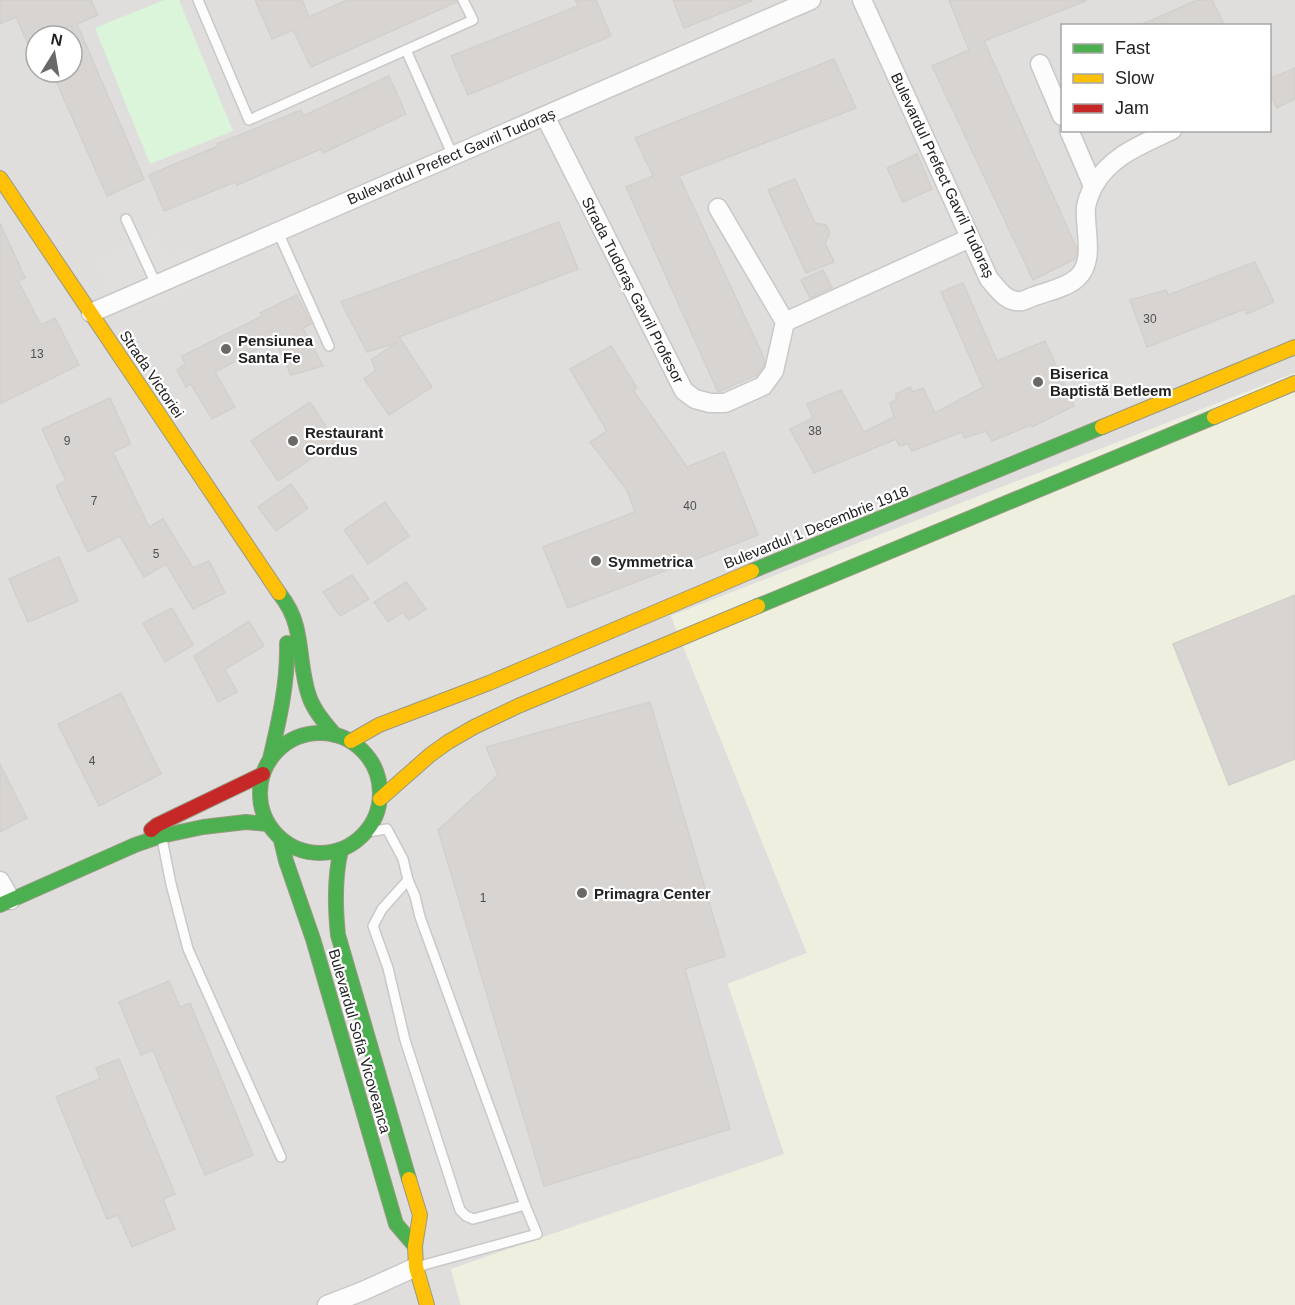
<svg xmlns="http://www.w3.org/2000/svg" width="1295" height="1305" font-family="Helvetica,sans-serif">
<rect width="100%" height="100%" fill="#f0eeeb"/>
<path fill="#dfdedc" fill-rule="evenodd" d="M0,0h1295v373l-624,243 136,337 -79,31 57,170 -334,115 10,36h-461zM1062,26h208v104h-208zM36,36h36v36h-36z"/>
<polygon fill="#efefdf" points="1295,373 1295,1305 461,1305 451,1269 784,1154 728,984 807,953 671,616"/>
<polygon fill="#daf5da" points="164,0 179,0 233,131 150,164 95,28"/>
<polygon fill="#e0dfde" points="156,235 166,258 192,248 206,280 137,311 128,294 117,300 95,262"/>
<g fill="#d7d4d2" stroke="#d3d0cc" stroke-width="1.5">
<polygon points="0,0 91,0 98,15 77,24 144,179 107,196 52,72 72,72 72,26 48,36 36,36 36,41 28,44 16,17 0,24"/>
<polygon points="255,0 302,0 309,17 347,0 456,0 457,2 311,67 293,30 272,39"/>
<polygon points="575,0 596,0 611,36 468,95 451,56 578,6"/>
<polygon points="673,0 751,0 752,1 684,28"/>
<polygon points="949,0 1085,0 1086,1 984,41 1077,249 1075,259 1033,280 932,66 969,50"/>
<polygon points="1197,0 1212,0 1225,26 1138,26"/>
<polygon points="834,59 856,108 679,176 765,360 764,366 757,375 718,392 626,187 653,176 635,138"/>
<polygon points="1295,68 1295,99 1277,108 1269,91 1269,79"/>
<polygon points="389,76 406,114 323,153 321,149 237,185 235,182 164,211 149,175 218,146 217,144 301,110 303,116"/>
<polygon points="917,154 932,189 903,202 887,168"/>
<polygon points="795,179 815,223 826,225 830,233 825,243 834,262 806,273 768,190"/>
<polygon points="559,222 578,269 399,337 432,387 389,415 364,379 376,370 371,360 396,343 367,352 341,302"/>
<polygon points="0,223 25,278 18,281 41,325 55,318 79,365 0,404"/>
<polygon points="1255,262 1274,302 1247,314 1245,309 1147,347 1130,300 1166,290 1168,295"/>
<polygon points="823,270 832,288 810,298 801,280"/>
<polygon points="963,283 997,361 1045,341 1074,406 1032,427 1031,425 992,441 986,431 964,438 962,432 912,451 908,444 899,446 896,439 814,473 790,429 813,418 807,404 841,390 864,432 894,417 890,403 896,400 896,394 910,387 913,392 923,388 935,413 983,387 941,292"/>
<polygon points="297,295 311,324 303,328 323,366 291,375 275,340 215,372 235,407 212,419 191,384 186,387 177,370 185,364 182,356 262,316 260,313"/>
<polygon points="611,346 637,388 633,390 687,467 724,452 758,535 568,608 543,547 635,512 627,490 590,442 607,431 570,369"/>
<polygon points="110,398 131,444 113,452 149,527 163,519 193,568 209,561 225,593 193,609 166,564 144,577 120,536 88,552 56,486 66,481 42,429"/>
<polygon points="310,402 336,442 278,481 251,441"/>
<polygon points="291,484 308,508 276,531 258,507"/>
<polygon points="385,502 409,536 368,564 344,530"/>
<polygon points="59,557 78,601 28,622 9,579"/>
<polygon points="352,575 369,599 340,616 323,592"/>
<polygon points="406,582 426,609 409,620 403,612 388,622 374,602"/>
<polygon points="1295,595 1295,759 1229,785 1173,644"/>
<polygon points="172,608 193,645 165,662 143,623"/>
<polygon points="249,621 264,646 225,669 237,692 218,702 194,656"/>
<polygon points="121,693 161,774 99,806 58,724"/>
<polygon points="650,702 725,956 685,969 730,1129 544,1186 438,830 498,775 486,747"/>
<polygon points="0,764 27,818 0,832"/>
<polygon points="169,981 180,1007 190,1003 253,1155 205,1175 153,1050 141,1055 119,1002"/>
<polygon points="119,1059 175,1194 163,1199 175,1229 132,1247 118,1215 107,1219 56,1097 100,1079 96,1068"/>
</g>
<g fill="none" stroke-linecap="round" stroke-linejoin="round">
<g stroke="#c9c8c7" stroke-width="12">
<g id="lane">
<polyline points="198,0 249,120 473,20 463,0"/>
<polyline points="406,50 453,156"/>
<polyline points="126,219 156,284"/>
<polyline points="278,232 329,346"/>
<polyline points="367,832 387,829 403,859 408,880 382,909 373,926 388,968 405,1040 460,1210 466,1216 473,1219 525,1205"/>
<polyline points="162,839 171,884 188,949 281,1157"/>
<polyline points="408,880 415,896 420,917 525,1205 537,1234 420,1266"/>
</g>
</g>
<g stroke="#c9c8c7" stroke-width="21">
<g id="street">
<path d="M862,0l127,279c9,10 17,24 33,22 4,-1 9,-4 13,-5 13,-5 31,-8 42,-18 19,-17 7,-49 9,-71 1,-6 5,-16 8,-22 18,-30 47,-40 78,-55"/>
<polyline points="1040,64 1062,116"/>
<polyline points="545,116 684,391 695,399 710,403 725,403 763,386 774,371 785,322 718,208"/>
<polyline points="1069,130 1093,186"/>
<polyline points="91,313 811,0"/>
<polyline points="785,322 970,238"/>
<polyline points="0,881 11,900"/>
<polyline points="327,1305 363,1291 416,1267"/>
</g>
</g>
<g stroke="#999a82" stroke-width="16">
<g id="fast">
<polyline points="752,571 1102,427"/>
<path d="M279,593c8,10 14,21 17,33 6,23 5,47 13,70 5,15 16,27 26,39"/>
<polyline points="758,606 1214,417"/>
<circle cx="320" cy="793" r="60"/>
<path d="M270,759c9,-38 18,-76 17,-116"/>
<polyline points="281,840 286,861 313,939 396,1224 415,1246"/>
<path d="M341,850c-7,28 -6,56 -3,85l71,244"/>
<polyline points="0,905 135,845 161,836 203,827 246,822 268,824"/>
</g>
</g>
<g stroke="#999a82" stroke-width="16">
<g id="slow">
<polyline points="0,178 279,593"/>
<polyline points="1214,417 1295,383"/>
<polyline points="1102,427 1295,347"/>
<polyline points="351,741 379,725 489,683 752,571"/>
<polyline points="380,799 430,755 448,742 474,727 518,706 758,606"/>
<polyline points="409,1179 420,1215 415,1246 416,1267 427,1305"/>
</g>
</g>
<g stroke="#999a82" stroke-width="16">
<polyline id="jam" points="151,830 157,825 263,774"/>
</g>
<use href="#lane" stroke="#fdfcfc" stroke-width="9"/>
<use href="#street" stroke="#fdfcfc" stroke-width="18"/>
<use href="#fast" stroke="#4caf50" stroke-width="14"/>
<use href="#slow" stroke="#ffc107" stroke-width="14"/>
<use href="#jam" stroke="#c62828" stroke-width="14"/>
</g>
<g fill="#6a6968" stroke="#fff" stroke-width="2">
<circle cx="226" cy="349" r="6"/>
<circle cx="1038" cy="382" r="6"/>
<circle cx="293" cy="441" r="6"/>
<circle cx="596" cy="561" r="6"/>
<circle cx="582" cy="893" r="6"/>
</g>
<g text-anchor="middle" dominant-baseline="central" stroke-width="4.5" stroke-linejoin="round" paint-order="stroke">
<g font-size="12" fill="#4f4e4e">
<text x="1150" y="319">30</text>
<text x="37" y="354">13</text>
<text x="815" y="431">38</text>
<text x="67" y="441">9</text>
<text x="94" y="501">7</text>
<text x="690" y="506">40</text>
<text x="156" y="554">5</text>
<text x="92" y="761">4</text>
<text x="483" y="898">1</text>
</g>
<g font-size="15" fill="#222" stroke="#fff">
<text transform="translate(451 156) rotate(-23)">Bulevardul Prefect Gavril Tudoraș</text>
<text transform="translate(943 175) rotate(65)">Bulevardul Prefect Gavril Tudoraș</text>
<text transform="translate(633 290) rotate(63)">Strada Tudoraș Gavril Profesor</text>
<text transform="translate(152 374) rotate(56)">Strada Victoriei</text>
<text transform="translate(816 527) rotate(-22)">Bulevardul 1 Decembrie 1918</text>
<text transform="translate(360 1041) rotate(74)">Bulevardul Sofia Vicoveanca</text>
</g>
<g font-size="15" font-weight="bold" fill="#222" stroke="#fff" text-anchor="start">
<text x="238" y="340">Pensiunea<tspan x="238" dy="17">Santa Fe</tspan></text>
<text x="1050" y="373">Biserica<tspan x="1050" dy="17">Baptistă Betleem</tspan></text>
<text x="305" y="432">Restaurant<tspan x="305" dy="17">Cordus</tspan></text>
<text x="608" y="561">Symmetrica</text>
<text x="594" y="893">Primagra Center</text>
</g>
</g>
<rect x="1061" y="24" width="210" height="108" fill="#ffffff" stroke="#a7a7a7" stroke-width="1.5"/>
<rect x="1073" y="44" width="30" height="9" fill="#4caf50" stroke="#a7a7a7" stroke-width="1.5"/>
<text x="1115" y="54" font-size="18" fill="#222222">Fast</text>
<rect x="1073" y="74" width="30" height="9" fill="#ffc107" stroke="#a7a7a7" stroke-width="1.5"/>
<text x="1115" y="84" font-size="18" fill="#222222">Slow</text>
<rect x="1073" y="104" width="30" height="9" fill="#c62828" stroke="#a7a7a7" stroke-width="1.5"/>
<text x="1115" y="114" font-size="18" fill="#222222">Jam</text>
<g transform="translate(54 54) rotate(11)"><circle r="28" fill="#ffffff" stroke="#a7a7a7" stroke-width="1.5"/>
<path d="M0-4.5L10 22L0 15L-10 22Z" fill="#6a6968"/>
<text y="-9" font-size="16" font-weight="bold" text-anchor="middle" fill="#222222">N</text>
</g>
</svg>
